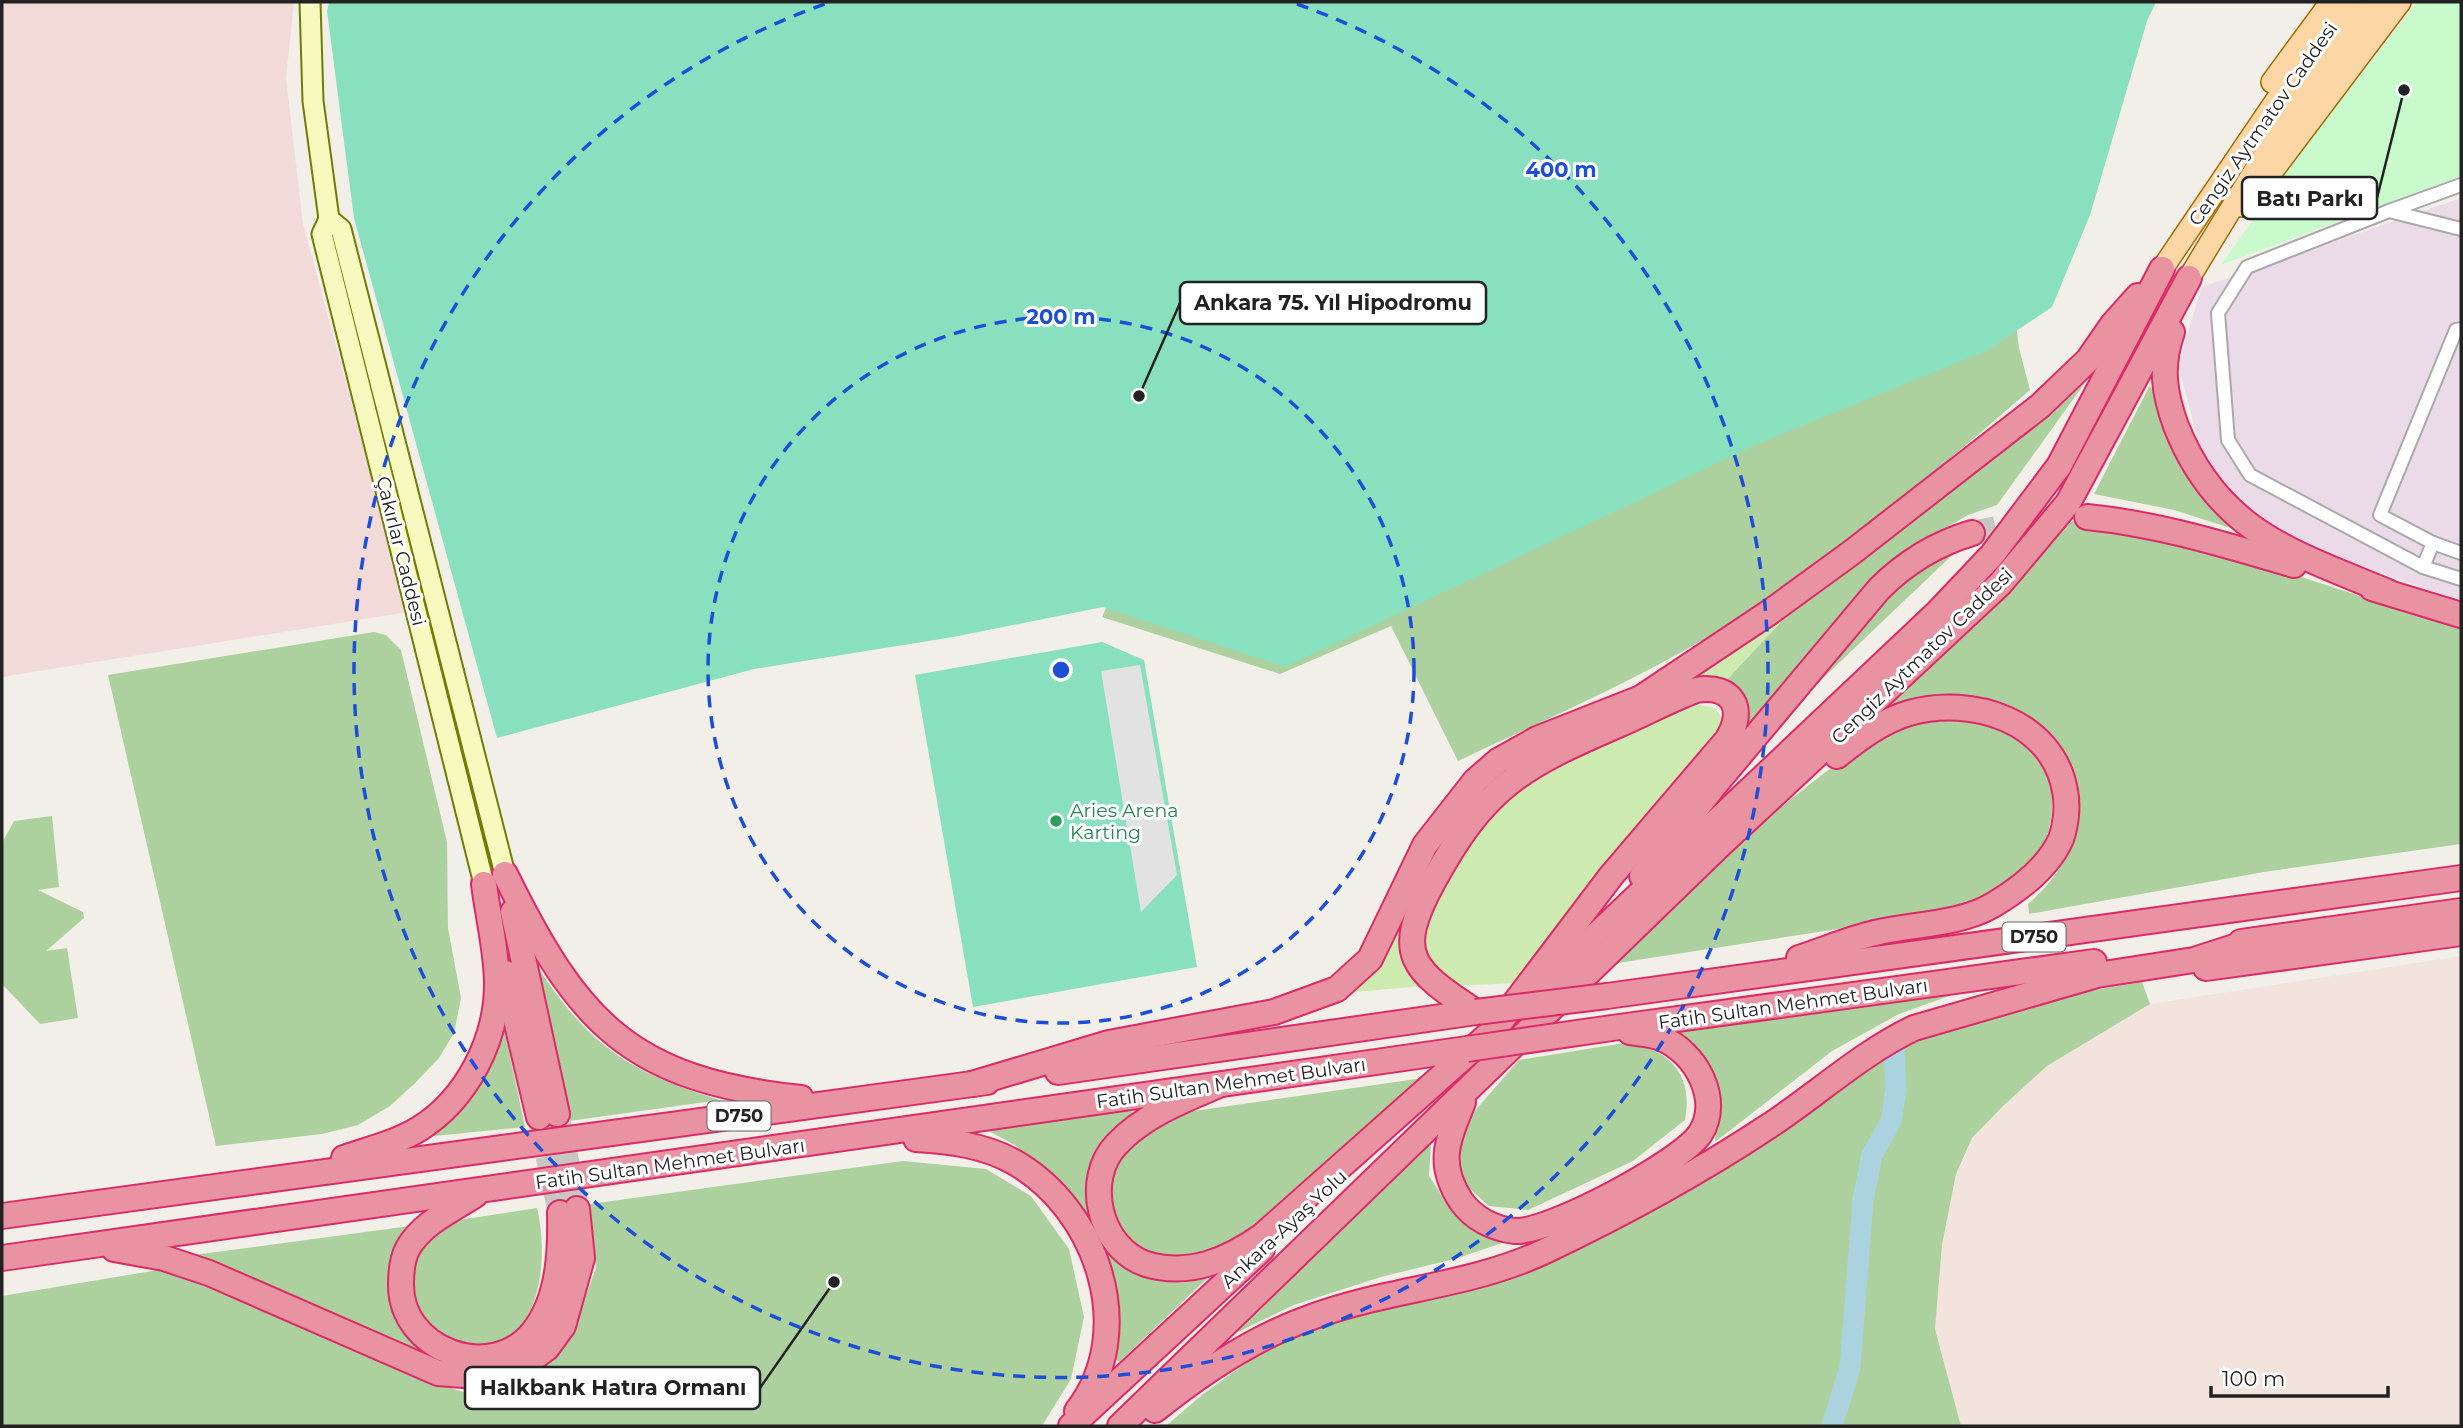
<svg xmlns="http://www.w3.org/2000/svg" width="2463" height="1428" font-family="Montserrat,sans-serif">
<rect width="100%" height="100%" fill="#f2efe9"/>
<polygon fill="#f2dad9" points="2,2 294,2 286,78 303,224 408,612 2,677"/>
<polygon fill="#ebdbe8" points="2461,198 2461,601 2323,553 2269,529 2229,496 2198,440 2178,364 2202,287"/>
<polygon fill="#f3e3dd" points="2461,956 2461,1426 1961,1426 1935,1329 1942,1245 1956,1174 1972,1138 2003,1106 2047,1066 2150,1004"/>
<g fill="#cdebb0">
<path d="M1806,595l-82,88c-34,-5 -55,14 -84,27 -26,11 -54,19 -79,32 -81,41 -125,106 -157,188 -3,23 5,37 17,56l-76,7c64,-45 71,-143 129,-199 25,-24 55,-47 88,-59 26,-11 54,-18 79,-31 58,-31 111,-73 165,-109z"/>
<polygon points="1691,703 1715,708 1722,718 1723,727 1517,983 1451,986 1434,974 1418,945 1423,915 1475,824 1538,769"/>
</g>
<g fill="#add19e">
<path d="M2011,285l8,63 11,42c-94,81 -188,162 -293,229 -88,56 -184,97 -279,142l-67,-135 -111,48 -178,-57 44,-103z"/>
<path d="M2085,383l-88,122 -29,10 -48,28 -171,187c-1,-23 -6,-34 -25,-47l82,-88z"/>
<polygon points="2150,385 2174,442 2243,532 2174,510 2094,494"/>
<path d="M2072,521l125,22 264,86v215l-197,28 -235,42 -1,-10c41,-35 69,-91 39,-144 -7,-13 -21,-26 -31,-37l-142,-14 -7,-7 108,-98z"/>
<polygon points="1967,541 1780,719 1895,588 1931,559"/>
<polygon points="374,632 386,635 401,650 447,842 448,928 461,998 454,1033 439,1058 414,1084 390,1106 358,1125 322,1134 216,1146 108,675"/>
<path d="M1946,717c18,4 41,5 58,13 63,27 61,112 12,151 -19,15 -46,23 -69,31l-329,51 141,-139 77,-60 59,-37z"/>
<polygon points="52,816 59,887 38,890 83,912 84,918 46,951 67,948 78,1018 40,1024 2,984 2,843 14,821"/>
<path d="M533,960c54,84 92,111 187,140l-151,21z"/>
<polygon points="2142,982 2150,1004 2047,1066 2003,1106 1972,1138 1956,1174 1942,1245 1935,1329 1961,1426 1166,1426 1203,1394 1274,1343 1325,1324 1498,1276 1900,1045 2055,997"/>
<polygon points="1960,992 1899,1014 1832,1051 1715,1142 1718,1104 1692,1046 1675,1031"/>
<polygon points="499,1004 525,1127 414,1138 446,1113"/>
<path d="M1630,1042c42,10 63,34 55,78l-52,41 -105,49 -39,-4 -29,-26 -4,-22 4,-30 59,-68z"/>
<polygon points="1423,1078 1297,1197 1217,1254 1167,1258 1145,1252 1127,1238 1114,1211 1110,1188 1115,1164 1147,1131 1187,1112"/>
<path d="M1124,1105l11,10c-51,54 -67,74 -17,138l98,17 -97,92 -8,-7 5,-41 -58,-127 -43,-42 -36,-19z"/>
<polygon points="1431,1143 1429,1176 1453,1213 1475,1229 1525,1235 1458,1258 1381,1277 1294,1305 1236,1333"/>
<polygon points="903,1161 986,1169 1031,1196 1069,1249 1084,1317 1071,1379 1042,1426 2,1426 2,1296 170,1268 417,1377 473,1395 535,1375 571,1338 596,1268 590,1204"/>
<path d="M537,1208c10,42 8,115 -40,136 -9,4 -22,4 -32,6l-43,-27 -16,-46 16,-34 30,-22z"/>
<path d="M410,1226c-38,51 -25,85 14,131l-238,-101z"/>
</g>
<polygon fill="#c8facc" points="2417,2 2461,2 2461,176 2221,265 2309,141"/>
<g fill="#88e0be">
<polygon points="329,2 2156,2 2147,21 2090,215 2052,307 1988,350 1762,442 1285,667 1103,607 953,637 754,669 497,738 354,218 327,11"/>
<polygon points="1102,642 1144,660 1197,967 973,1007 915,675"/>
</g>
<polygon fill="#e2e2e2" points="1140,665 1177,875 1141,912 1101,671"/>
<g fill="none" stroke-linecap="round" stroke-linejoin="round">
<polyline stroke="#aad3df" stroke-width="21" points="1832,1426 1850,1368 1863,1200 1872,1155 1891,1121 1896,1090 1894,1049"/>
<g stroke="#c8c6c1" stroke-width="24" stroke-dasharray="24 12" stroke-linecap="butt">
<polyline points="1972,533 2042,519 2087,517"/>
<polyline points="557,1114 577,1209"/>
<polyline points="540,1121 560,1213"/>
</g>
<g stroke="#a9a9a9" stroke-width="16">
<g id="street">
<polyline points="2389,211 2461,185"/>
<polyline points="2461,229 2389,211 2247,267 2218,313 2228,440 2250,475 2423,567 2461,579"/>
<polyline points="2461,329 2456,330 2380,515 2433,543 2461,553"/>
<polyline points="2423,567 2433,543"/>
</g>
</g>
<g stroke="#707d05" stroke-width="23">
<g id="secondary">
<polyline points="310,2 313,101 329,219"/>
<polyline points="484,884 322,234 329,219 341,229 505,874"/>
</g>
</g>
<g stroke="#a06b00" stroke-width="24">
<g id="primary">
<polyline points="2272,82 2331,2"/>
<polyline points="2243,206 2252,198 2400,2"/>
<polyline points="2162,269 2286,86 2352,2"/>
<path d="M2189,278c58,-96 115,-191 188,-276"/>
</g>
</g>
<g stroke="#dc2a67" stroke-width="28">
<g id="highway">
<path d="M2172,332c-12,34 -8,61 4,94 42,106 116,126 212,166"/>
<path d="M2087,517c72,7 138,28 207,48"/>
<polyline points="2372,588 2461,615"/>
<path d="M505,874c73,149 125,206 296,224"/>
<path d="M1642,876l76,-95 161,-192c27,-27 56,-45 93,-56"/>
<polyline points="513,912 557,1114"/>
<polyline points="2241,942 2461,911"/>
<path d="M1799,958c25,-8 50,-19 76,-25 37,-9 84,-8 118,-28 27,-16 55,-37 68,-66 5,-14 7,-33 4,-48 -12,-70 -93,-96 -156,-78 -27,8 -51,26 -72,43"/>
<polyline points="2206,968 2461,933"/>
<polyline points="505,973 539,1117"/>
<polyline points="1534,994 1937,613 1992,555 2059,466 2162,269"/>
<polyline points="1607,996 2461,878"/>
<polyline points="1612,1028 2094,962"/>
<polyline points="1058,1072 1476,1012"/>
<polyline points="972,1084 1109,1043 1274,1012 1337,989 1370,959 1425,845 1475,781 1498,761 1537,739 1641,698 1770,612 1851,553 2040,406 2088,360 2113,324 2138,296"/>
<path d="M1219,1085c-35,15 -75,30 -102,59 -34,35 -18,104 29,120 43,13 82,-4 116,-28l233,-207 116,-153 116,-136c19,-30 7,-56 -31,-50 -27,10 -52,24 -78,35 -97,42 -133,61 -185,157 -40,73 -21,88 43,130"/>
<path d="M1463,1102c-15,38 -27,61 -2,99 12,17 32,28 54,30 34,2 165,-68 185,-97 22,-34 -4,-82 -39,-96 -9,-4 -21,-4 -31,-6"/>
<path d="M916,1139c33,2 68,6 98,23 83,47 125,169 63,249"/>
<path d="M344,1158c25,-9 52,-15 75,-29 48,-30 78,-89 78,-145 0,-32 -9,-68 -13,-100"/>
<path d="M475,1195c-23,15 -53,28 -67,53 -6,11 -7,24 -7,36 -1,66 90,100 132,48 26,-33 28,-79 27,-119"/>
<polyline points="2,1216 987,1082"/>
<polyline points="114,1249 164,1258 209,1273 438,1373 489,1377 521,1367 547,1348 563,1326 582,1258 577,1209"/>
<polyline points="2,1258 1467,1049"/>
<path d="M1155,1410c46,-37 98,-72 154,-92 76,-29 159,-31 234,-66 80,-38 152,-77 226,-126 49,-32 91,-72 145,-98l183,-53 97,-15 62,-20"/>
<polyline points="1071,1426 1262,1249"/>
<polyline points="1120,1426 1719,846 2000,584 2068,503 2189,278"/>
</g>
</g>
<use href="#street" stroke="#fff" stroke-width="12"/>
<use href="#secondary" stroke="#f7fabf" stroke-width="19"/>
<use href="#primary" stroke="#fcd6a4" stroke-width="21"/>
<use href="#highway" stroke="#e892a2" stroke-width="24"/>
<g stroke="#dc2a67" stroke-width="28" stroke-linecap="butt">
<g id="highway-bridge">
<polyline points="1476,1012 1607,996"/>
<polyline points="1467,1049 1612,1028"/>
</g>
</g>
<use href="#highway-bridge" stroke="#e892a2" stroke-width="24"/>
</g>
<g fill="none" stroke="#1d4ed8" stroke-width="3.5" stroke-dasharray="12 9">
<circle cx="1061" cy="670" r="353"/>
<path d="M1297 4A707 707 0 1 1 825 4"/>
</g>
<circle fill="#2e9e5b" stroke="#fff" stroke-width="2.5" cx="1056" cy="821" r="7"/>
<g text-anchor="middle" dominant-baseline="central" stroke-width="6" stroke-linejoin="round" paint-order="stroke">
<g fill="#fff" stroke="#646464" stroke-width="2">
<rect x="2002.5" y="922.5" width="63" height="29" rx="5"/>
<rect x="707.5" y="1101.5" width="63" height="29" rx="5"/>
</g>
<g font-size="18" font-weight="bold" fill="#222">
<text x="2034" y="937">D750</text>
<text x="739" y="1116">D750</text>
</g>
<g font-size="19" fill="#222" stroke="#fff">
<text transform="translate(2263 124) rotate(-55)">Cengiz Aytmatov Caddesi</text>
<text transform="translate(401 551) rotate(76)">Çakırlar Caddesi</text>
<text transform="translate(1922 656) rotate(-44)">Cengiz Aytmatov Caddesi</text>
<text transform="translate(1793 1004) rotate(-8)">Fatih Sultan Mehmet Bulvarı</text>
<text transform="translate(1231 1083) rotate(-8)">Fatih Sultan Mehmet Bulvarı</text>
<text transform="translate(670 1164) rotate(-8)">Fatih Sultan Mehmet Bulvarı</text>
<text transform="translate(1284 1229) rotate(-43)">Ankara-Ayaş Yolu</text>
</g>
<g font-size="19" fill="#27864d" stroke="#fff" text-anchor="start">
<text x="1070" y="810">Aries Arena<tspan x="1070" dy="22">Karting</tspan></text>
</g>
</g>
<circle cx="1061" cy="670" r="10" fill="#1d4ed8" stroke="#fff" stroke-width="3.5"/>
<g font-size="21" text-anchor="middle" font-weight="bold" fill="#1d4ed8" stroke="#fff" stroke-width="6" stroke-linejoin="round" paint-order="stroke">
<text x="1561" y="177">400 m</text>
<text x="1061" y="324">200 m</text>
</g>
<path fill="none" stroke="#222" stroke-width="2.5" d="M2404 90L2377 198M1139 396L1180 303M834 1282L760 1388"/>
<g fill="#222" stroke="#fff" stroke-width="2.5">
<circle cx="2404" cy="90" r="7"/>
<circle cx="1139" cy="396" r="7"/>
<circle cx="834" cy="1282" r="7"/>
</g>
<g fill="#fff" stroke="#222" stroke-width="2.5">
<rect x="2242" y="177" width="135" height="42" rx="7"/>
<rect x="1180" y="282" width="306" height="42" rx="7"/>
<rect x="465" y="1367" width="295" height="42" rx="7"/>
</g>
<g font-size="21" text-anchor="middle" font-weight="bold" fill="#222">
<text x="2310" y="206">Batı Parkı</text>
<text x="1333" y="310">Ankara 75. Yıl Hipodromu</text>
<text x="613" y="1395">Halkbank Hatıra Ormanı</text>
</g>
<rect width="2463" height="1428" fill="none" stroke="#222222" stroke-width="7"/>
<path d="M2211 1386v10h177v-10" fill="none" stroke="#222222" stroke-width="3.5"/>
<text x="2222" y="1386" font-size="21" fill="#222222" stroke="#ffffff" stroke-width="5" paint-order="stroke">100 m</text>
</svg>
